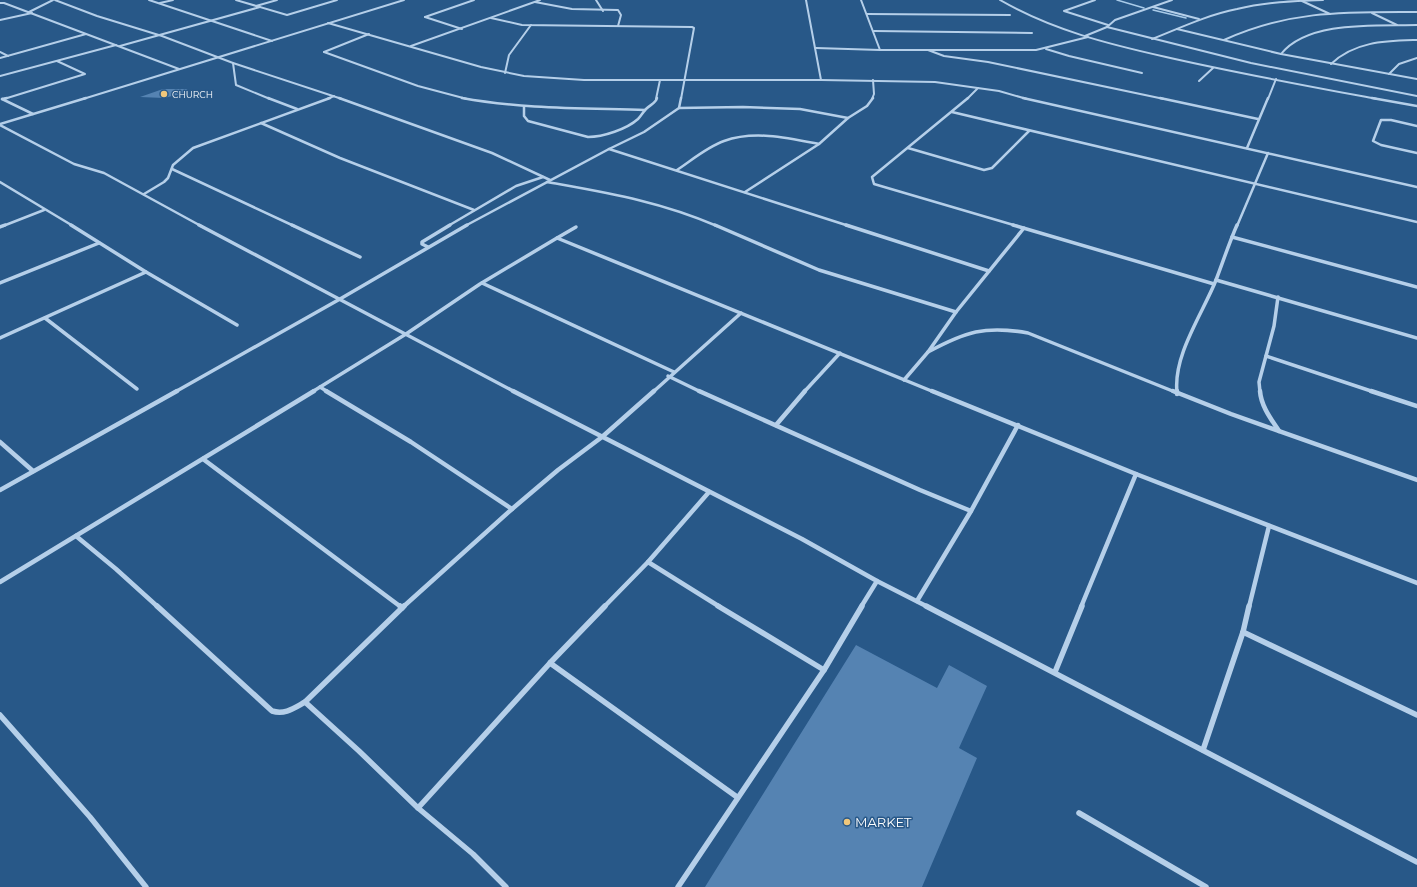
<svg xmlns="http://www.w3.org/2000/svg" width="1417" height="887" font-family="Montserrat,sans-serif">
<rect width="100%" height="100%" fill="#285888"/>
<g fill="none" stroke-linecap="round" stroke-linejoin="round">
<g stroke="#a9cbe9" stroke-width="1.5">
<polyline points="1117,0 1144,8"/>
<polyline points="1153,10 1186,18"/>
</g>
</g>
<g fill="#5583b2">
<polygon points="163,89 187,89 188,92 164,98 140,97"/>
<polygon points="856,645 937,688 949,665 987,686 959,748 977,758 922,887 705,887"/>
</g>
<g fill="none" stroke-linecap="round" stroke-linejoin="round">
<g stroke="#b5cfe9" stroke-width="2">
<polyline points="55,0 97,16 162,36 233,63 342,99"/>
<polyline points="149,0 272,41"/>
<polyline points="236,0 287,15 337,0"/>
<polyline points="596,0 603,11"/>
<polyline points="806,0 821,80"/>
<path d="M1000,0c52,30 108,44 166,57 70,16 141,29 211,42"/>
<polyline points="1095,0 1064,11 1108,25"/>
<polyline points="1302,1 1330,14"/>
<polyline points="535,2 572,9 618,10 621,15 618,26"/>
<polyline points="0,3 4,3 179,69"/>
<polyline points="160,3 173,0"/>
<polyline points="256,6 277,0"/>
<polyline points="1153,7 1199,19"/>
<polyline points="29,12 53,0"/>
<polyline points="1372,13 1397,25"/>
<polyline points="867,14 1010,15"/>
<polyline points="425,17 474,0"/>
<polyline points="425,17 462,29"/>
<polyline points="491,18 522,25 692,27 694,28 681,99"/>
<polyline points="0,20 32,13"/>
<polyline points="328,23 481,67 524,76 584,80 821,80 935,82 999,91 1027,99"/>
<polyline points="1107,27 1251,63 1417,96"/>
<polyline points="1177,29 1281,54 1417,79"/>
<polyline points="874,31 1032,33"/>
<polyline points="1085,36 1107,27 1115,20 1172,0"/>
<path d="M1152,39c28,-11 55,-24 85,-30 28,-7 57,-8 86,-9"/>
<path d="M1224,40c66,-30 122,-28 193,-28"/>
<polyline points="120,46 260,7"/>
<polyline points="411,46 540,0"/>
<polyline points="816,48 880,50 861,0"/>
<polyline points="1046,49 1069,56 1142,73"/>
<polyline points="880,50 1036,50 1088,37"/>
<polyline points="928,50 944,56 988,62 1164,99"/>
<polyline points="0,52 8,56"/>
<polyline points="324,52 418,86 467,99"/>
<polyline points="324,52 369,34"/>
<path d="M1281,54c27,-34 96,-28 136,-29"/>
<polyline points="0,58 86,34"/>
<polyline points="233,63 236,85 270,99"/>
<path d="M1331,64c24,-23 55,-23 86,-24"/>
<polyline points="505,73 509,55 531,25"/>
<polyline points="1389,74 1399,64 1417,58"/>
<polyline points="0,76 116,45"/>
<polyline points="1199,81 1213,68"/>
<polyline points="4,99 85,74 57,61"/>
<polyline points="83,99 404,0"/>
<polyline points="327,99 334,96"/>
<polyline points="656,99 660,80"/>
<polyline points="872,99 874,94 873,80"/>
<polyline points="967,99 978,88"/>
<polyline points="1268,99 1276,79"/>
</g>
<g stroke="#b5cfe9" stroke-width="2.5">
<polyline points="268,98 297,109"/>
<polyline points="339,98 492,153 550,180"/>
<path d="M462,98c60,11 122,10 183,12"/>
<polyline points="968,98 872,177 874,184 1017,226"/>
<polyline points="1023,98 1417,187"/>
<polyline points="1160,98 1258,119"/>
<polyline points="1372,98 1417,106"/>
<polyline points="2,99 7,98"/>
<polyline points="2,99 33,114"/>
<path d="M524,107v9l4,5 60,16c15,0 39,-8 50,-18 3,-3 5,-7 8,-10 4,-4 10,-6 11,-11"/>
<polyline points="679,108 743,107 800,109 848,118"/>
<polyline points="952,112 1417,222"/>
<polyline points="261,123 340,158 474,210"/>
<polyline points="0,124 86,98"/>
<polyline points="0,125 74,164 104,173 201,226"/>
<polyline points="1417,126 1391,120 1381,120 1373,141 1381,145 1417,153"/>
<polyline points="908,148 984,170 992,168 1029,131"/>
<polyline points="1247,148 1268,98"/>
<polyline points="609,149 849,226"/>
<polyline points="172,169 294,226"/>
<path d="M677,170c15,-10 30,-23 47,-29 30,-11 65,-3 95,3"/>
<polyline points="0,182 73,226"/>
<path d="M547,182c61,11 112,19 170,44"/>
<polyline points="745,192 819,144 848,118 867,106 873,98"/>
<polyline points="144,194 164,182 168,178 173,165 193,148 330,98"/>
<polyline points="3,226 44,210"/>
<polyline points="448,226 516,186 543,177"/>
<polyline points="465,226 609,149 644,132 679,108 681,98"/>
<polyline points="1237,226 1268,153"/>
</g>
<g stroke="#b5cfe9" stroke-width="3.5">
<polyline points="71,225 146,272 237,325"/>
<polyline points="199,225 515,392"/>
<polyline points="292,225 360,257"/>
<polyline points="715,225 819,270 956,312"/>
<polyline points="846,225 989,271"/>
<polyline points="1013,225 1214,284"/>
<polyline points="0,227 5,225"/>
<polyline points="1232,237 1417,287"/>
<polyline points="557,238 576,227"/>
<polyline points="428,247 422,244 422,242 450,225"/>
<polyline points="1216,280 1417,338"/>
<polyline points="0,283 99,243"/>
<polyline points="482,283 674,372"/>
<polyline points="45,318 137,389"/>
<polyline points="0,338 146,272"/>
<path d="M928,352c37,-20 57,-27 100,-19l147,59"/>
<polyline points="1266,356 1374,392"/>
<polyline points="668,376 701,392"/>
<polyline points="904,380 928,352 956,312 1024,228"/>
<polyline points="320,387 328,392"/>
<polyline points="175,392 340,299 467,225"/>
<polyline points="312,392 406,334 480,284 557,238 934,392"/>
<polyline points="653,392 741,313"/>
<polyline points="804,392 840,353"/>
<path d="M1177,392c-4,-37 26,-79 39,-112 7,-18 13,-37 21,-55"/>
<polyline points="1260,392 1259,382 1274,326 1278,297"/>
</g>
<g stroke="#b5cfe9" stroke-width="4.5">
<polyline points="326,391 411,442 512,509"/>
<polyline points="513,391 802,539 877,581 928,607"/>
<polyline points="699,391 920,490 971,511"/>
<polyline points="932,391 1136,474 1417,583"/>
<polyline points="1173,391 1231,414 1417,480"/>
<polyline points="1177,391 1177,394"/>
<path d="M1260,391c1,15 11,28 19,40"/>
<polyline points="1371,391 1417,406"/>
<polyline points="776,425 805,391"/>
<polyline points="0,442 33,471"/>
<polyline points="203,459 401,607"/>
<polyline points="0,490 177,391"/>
<polyline points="76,536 116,569 158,607"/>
<polyline points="648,562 720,607"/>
<polyline points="0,582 314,391"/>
<polyline points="917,601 971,511 1018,425"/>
<polyline points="403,607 512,509 558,470 602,437 654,391"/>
<polyline points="604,607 648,562 709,492"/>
<polyline points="861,607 877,581"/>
<polyline points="1081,607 1136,474"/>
<polyline points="1249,607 1269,526"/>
</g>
<g stroke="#b5cfe9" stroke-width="5.5">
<path d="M157,606l115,105c13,4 22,-3 33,-9l99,-96"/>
<polyline points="400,606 402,608"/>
<polyline points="718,606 824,670"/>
<polyline points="926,606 1417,862"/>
<polyline points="1243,632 1417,715"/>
<polyline points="550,663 737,797"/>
<polyline points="1055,672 1082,606"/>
<polyline points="305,702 359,751 418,808 473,854 506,887"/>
<polyline points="0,715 90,817 146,887"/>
<polyline points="1203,750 1243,632 1249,606"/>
<polyline points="418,808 550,663 605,606"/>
<polyline points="1079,813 1206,887"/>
<polyline points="678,887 824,670 862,606"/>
</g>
</g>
<g fill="#f0c77b" stroke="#285888" stroke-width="1.5">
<circle cx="164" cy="94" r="4"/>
<circle cx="847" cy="822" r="4"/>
</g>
<g text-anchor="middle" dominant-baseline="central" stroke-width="3" stroke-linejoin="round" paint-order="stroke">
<g font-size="9" fill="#fff" stroke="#285888" text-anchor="start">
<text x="172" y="94">CHURCH</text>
</g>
<g font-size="13" fill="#fff" stroke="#285888" text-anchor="start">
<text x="855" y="822">MARKET</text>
</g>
</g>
</svg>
